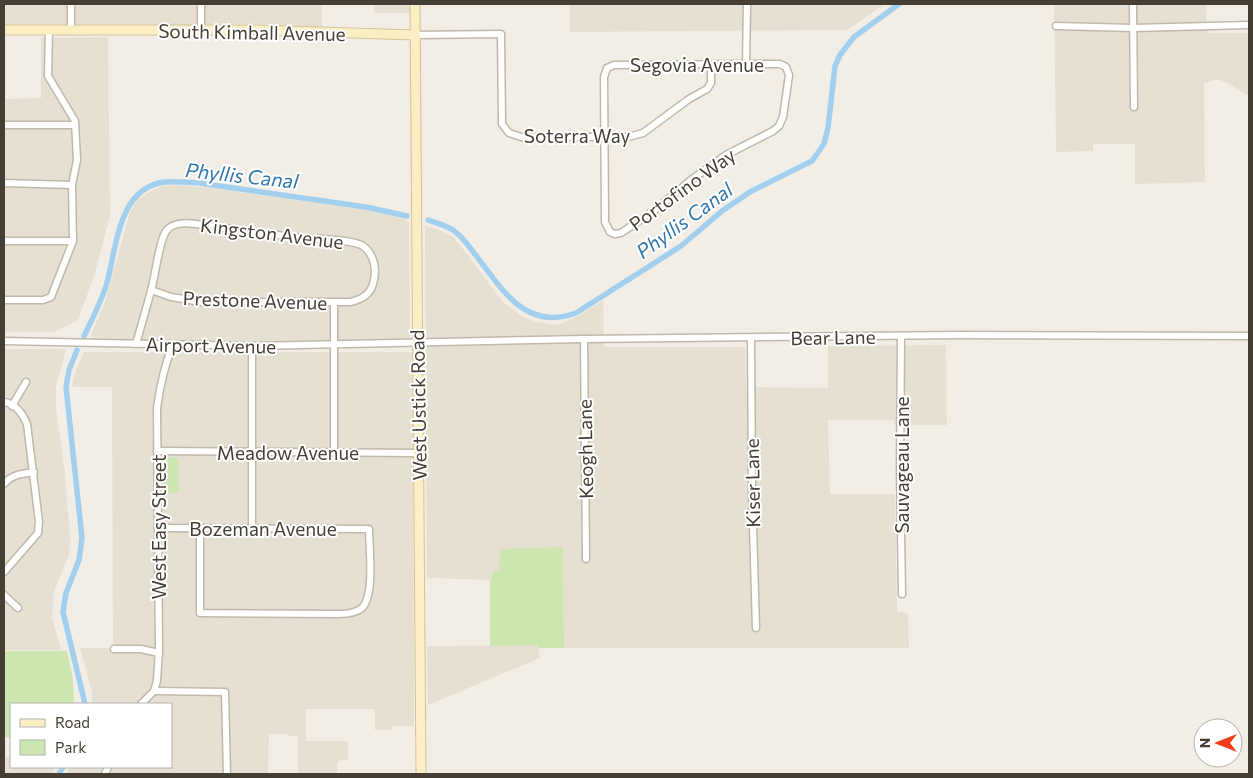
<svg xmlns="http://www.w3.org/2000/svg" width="1253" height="778" font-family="Commissioner,sans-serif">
<rect width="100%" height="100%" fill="#f2eee5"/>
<g fill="#e6e0d3">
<polygon points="4,4 322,4 322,27 280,27 268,24 225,24 224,26 4,27"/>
<polygon points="374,4 411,4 412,13 374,13"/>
<polygon points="570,4 885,4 847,30 570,32"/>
<polygon points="1054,4 1206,4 1207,33 1249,33 1249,96 1226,82 1219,80 1213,80 1204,84 1205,182 1135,184 1135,144 1093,144 1093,151 1056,152"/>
<polygon points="108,37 110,216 95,273 78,320 54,332 4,332 4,99 41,98 41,38"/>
<polygon points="176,185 210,188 369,210 405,219 409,223 410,342 126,341 90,337 105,302 130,212 137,200 149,192 162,186"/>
<polygon points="425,226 442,231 454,238 467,254 503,302 520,315 536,322 558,325 578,316 603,300 604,347 745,347 746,387 828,388 828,346 946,345 947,425 894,425 894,420 828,420 830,494 895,494 897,612 908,613 909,648 564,648 563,548 499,569 491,575 490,580 427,578"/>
<polygon points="4,349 66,349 56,386 56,408 65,474 70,538 69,555 54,591 52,617 61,650 4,650"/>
<polygon points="84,352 413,352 414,726 393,726 392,730 375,730 375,709 306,709 306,741 348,741 348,760 341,760 337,763 337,774 298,774 298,736 288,736 287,734 269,734 268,774 67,774 70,767 171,767 171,704 92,704 92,692 80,648 113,648 112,387 74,387 72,385 76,370"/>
<polygon points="538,645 540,658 428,705 427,646"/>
<polygon points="4,757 11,757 11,767 55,767 52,774 4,774"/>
</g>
<g fill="#cde5ae">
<polygon points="160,457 178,458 178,493 160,493"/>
<polygon points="563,547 564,648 538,648 538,645 490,646 490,580 493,572 499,569 500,549"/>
<polygon points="4,651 67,651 73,679 74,704 11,704 11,738 4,737"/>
</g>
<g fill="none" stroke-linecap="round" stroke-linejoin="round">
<g stroke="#a2cfed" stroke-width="5.5">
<path d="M428,220c9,3 17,5 25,10 9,6 15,15 21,23 27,34 50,79 102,60l105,-67 41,-35 28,-19 62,-31 12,-17 4,-16 7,-62 5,-11 14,-18 45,-33"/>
<path d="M84,336c8,-16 16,-32 22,-50 11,-35 10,-97 58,-104 12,-1 23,0 35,1l167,24 41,9"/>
<polyline points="77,350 69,370 66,387 82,538 79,560 66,593 63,612 85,704"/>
<polyline points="59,774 63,767"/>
</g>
<g stroke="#c0b8ab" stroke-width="9">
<g id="street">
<polyline points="71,4 71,30"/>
<polyline points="201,4 201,30"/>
<polyline points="1133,4 1134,107"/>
<polyline points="1056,26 1133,28 1249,25"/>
<polyline points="415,35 501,34 502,124 509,133 521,137 628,137 643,133 689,99 707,89 711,83 711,65"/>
<polygon points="780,64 786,67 789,75 783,117 779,126 773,131 726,155 691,180 655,210 621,233 615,234 610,232 605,222 604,77 607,68 614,65"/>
<polyline points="746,65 747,4"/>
<polyline points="4,125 75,125"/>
<polyline points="4,183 72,185"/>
<polyline points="4,241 73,241"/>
<polyline points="4,300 43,300 51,297 73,241 72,185 77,160 75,121 48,76 49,30"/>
<polyline points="901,336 900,468 902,594"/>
<polyline points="751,338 752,491 756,628"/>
<polyline points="584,339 586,559"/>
<polyline points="4,341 252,346 584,339 960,335 1249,336"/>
<path d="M136,344c5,-18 10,-35 15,-53 4,-13 8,-52 16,-61 7,-8 19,-7 29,-6 33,4 66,10 99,13 14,2 58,2 68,9 12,9 14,25 10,38 -3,11 -13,16 -23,18h-148l-31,-5 -20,-7"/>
<polyline points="252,346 252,528"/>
<path d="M4,402c11,1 19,12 23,22l12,98 -1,11 -34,39"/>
<polyline points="12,406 26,382"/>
<polyline points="157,451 419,453"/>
<polyline points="334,452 334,302"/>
<path d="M4,484c8,-10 18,-10 30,-12"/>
<path d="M158,528l211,1c0,18 6,66 -7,79 -6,5 -15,6 -23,6l-139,-1v-85"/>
<polyline points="4,595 18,608"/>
<polyline points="114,649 141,649 159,653"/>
<polyline points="154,691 225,692 227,774"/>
<path d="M141,704l13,-13 3,-10 2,-32 -2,-241c3,-22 7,-42 16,-63"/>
<polyline points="105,774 108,767"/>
</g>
</g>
<g stroke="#d4c398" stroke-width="11">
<g id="secondary">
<polyline points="415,4 421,774"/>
<polyline points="4,30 258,30 415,35"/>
</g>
</g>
<use href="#street" stroke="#fff" stroke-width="6"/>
<use href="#secondary" stroke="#fdefc4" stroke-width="9"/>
</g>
<g text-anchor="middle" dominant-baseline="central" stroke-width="4" stroke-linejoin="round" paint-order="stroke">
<g font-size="19" fill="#443e35" stroke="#fff">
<text transform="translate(252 32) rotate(1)">South Kimball Avenue</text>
<text x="697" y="64">Segovia Avenue</text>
<text x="577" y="135">Soterra Way</text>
<text transform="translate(682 189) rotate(-36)">Portofino Way</text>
<text transform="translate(272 233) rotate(7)">Kingston Avenue</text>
<text transform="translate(255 300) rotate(2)">Prestone Avenue</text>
<text transform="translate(833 337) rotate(-1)">Bear Lane</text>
<text transform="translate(211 345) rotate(1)">Airport Avenue</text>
<text transform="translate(418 405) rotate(-91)">West Ustick Road</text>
<text transform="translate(585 449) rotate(-91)">Keogh Lane</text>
<text x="288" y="452">Meadow Avenue</text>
<text transform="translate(901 465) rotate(-90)">Sauvageau Lane</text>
<text transform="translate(752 483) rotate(-91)">Kiser Lane</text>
<text transform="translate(158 527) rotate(-90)">West Easy Street</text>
<text x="263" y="528">Bozeman Avenue</text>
</g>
<g font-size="20" font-style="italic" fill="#3278ac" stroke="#fff">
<text transform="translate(242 175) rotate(6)">Phyllis Canal</text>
<text transform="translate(684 220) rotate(-36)">Phyllis Canal</text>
</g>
</g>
<rect width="1253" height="778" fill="none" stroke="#443e35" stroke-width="10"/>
<rect x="10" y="703" width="162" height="65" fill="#ffffff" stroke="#b4b2ae"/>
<rect x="20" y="719" width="25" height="8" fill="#fdefc4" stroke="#b4b2ae"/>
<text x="55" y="728" font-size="15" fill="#443e35">Road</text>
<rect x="20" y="740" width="25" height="15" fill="#cde5ae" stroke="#b4b2ae"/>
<text x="55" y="753" font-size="15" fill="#443e35">Park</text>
<g transform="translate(1218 743) rotate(270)"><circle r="24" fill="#ffffff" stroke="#b4b2ae"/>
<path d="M0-4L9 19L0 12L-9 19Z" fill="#f33b1a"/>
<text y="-8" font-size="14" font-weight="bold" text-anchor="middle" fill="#443e35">N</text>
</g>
</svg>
